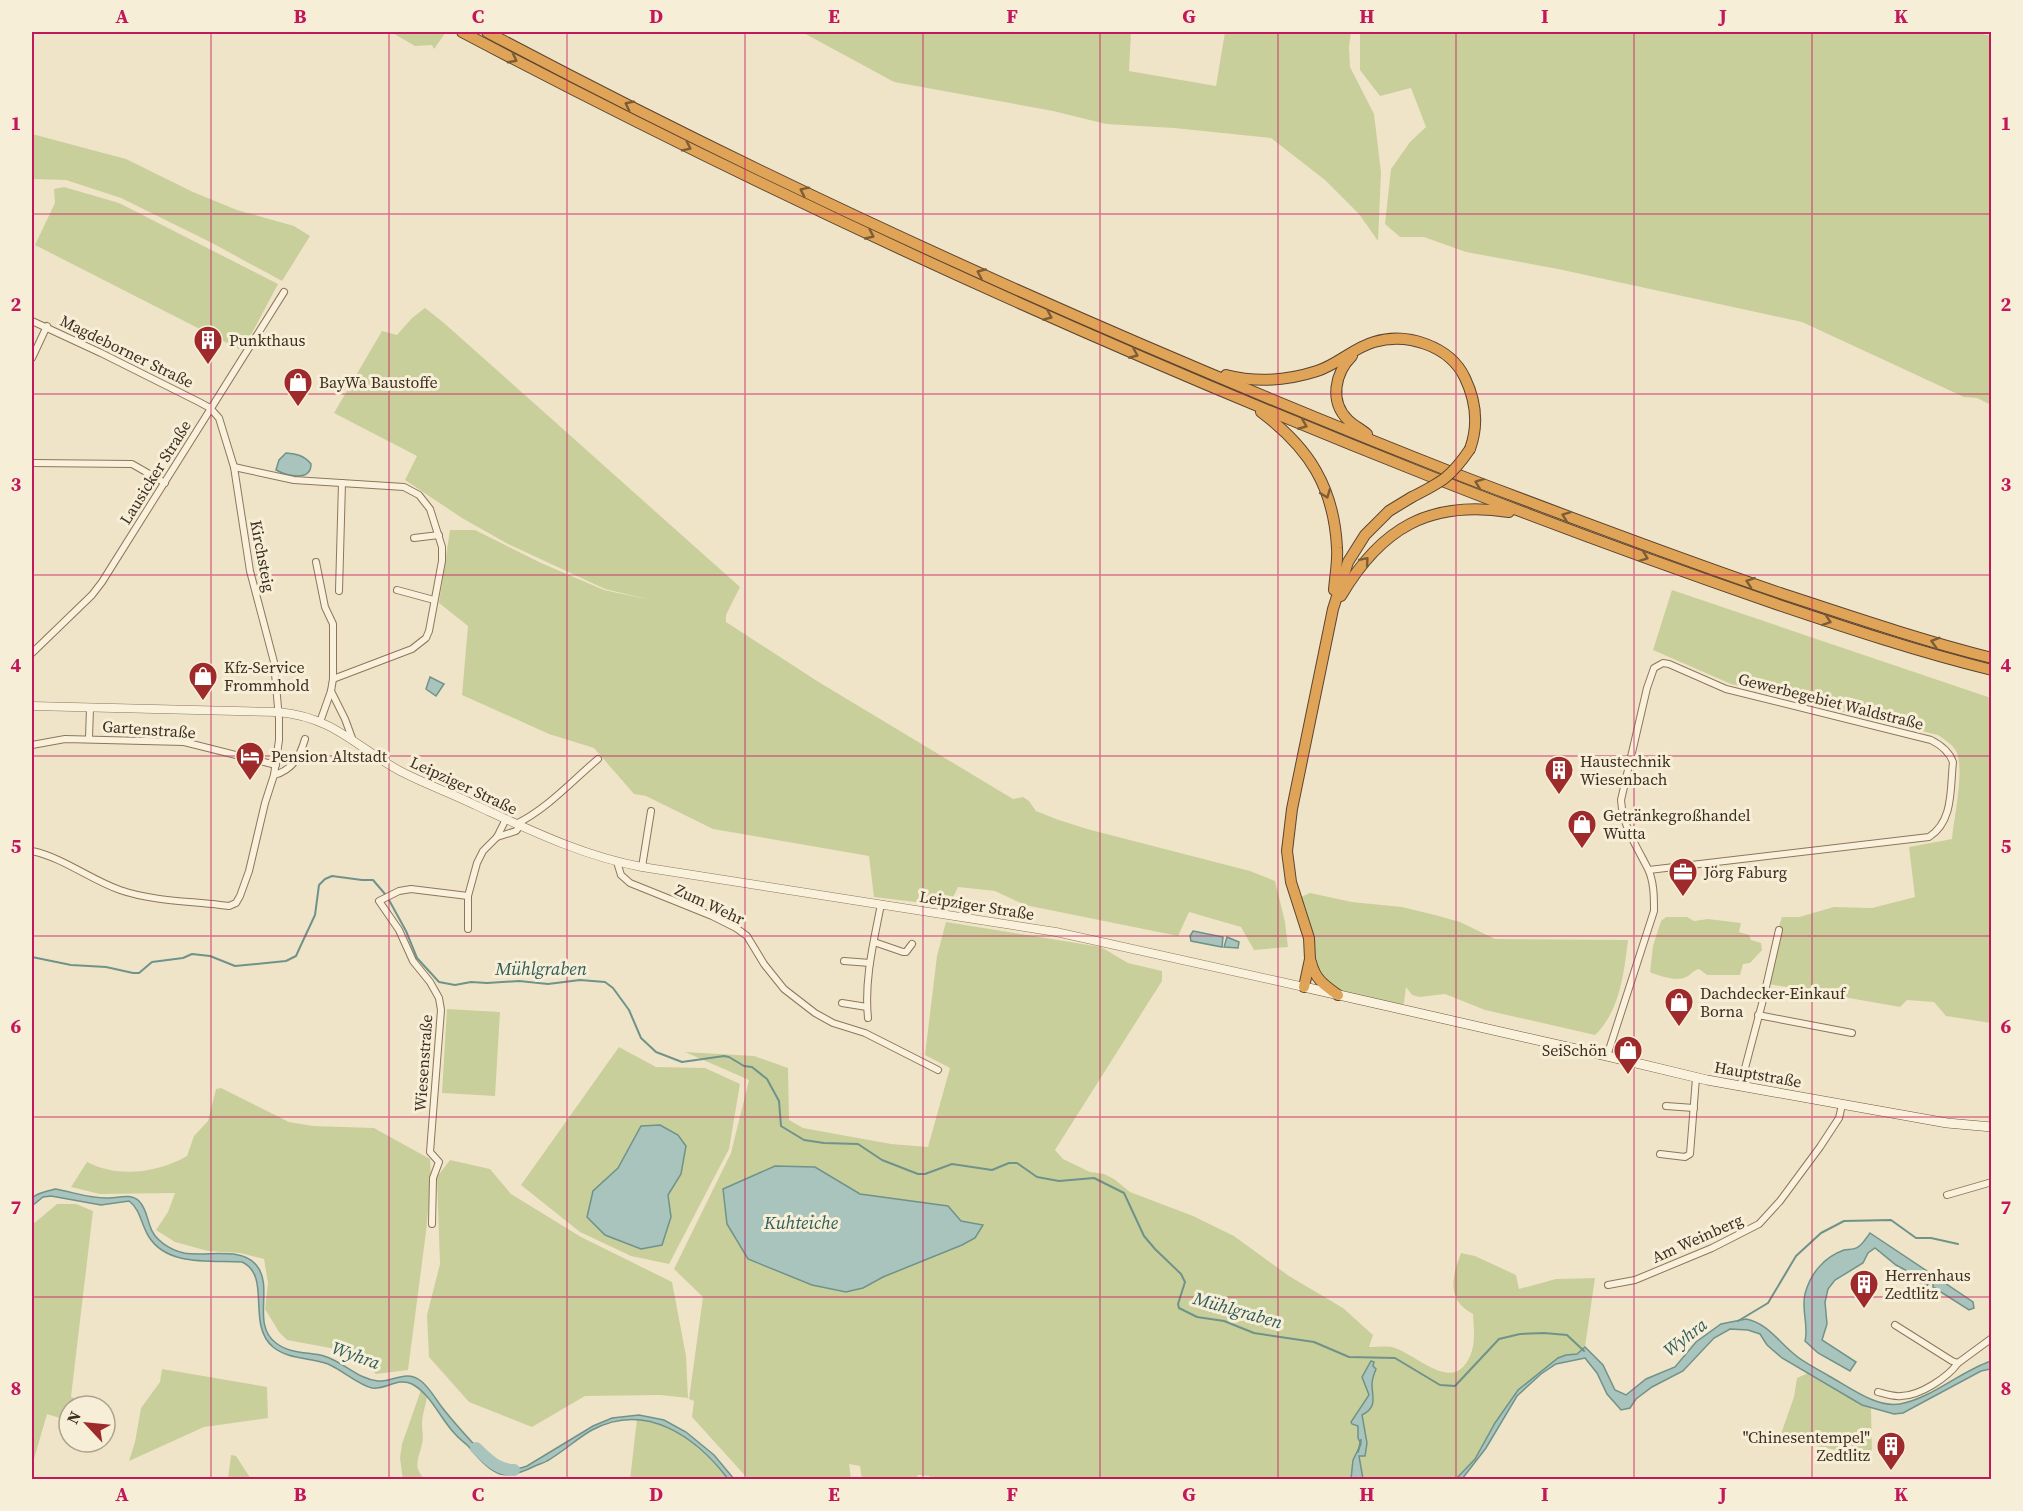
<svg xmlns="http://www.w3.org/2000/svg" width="2023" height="1511" font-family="'Source Serif 4',serif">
<rect width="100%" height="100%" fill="#f0e4c8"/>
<g fill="#c9cf9b">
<polygon points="391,32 446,32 434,49 432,45 415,46"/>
<polygon points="802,32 1131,32 1129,71 1216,86 1225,32 1351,32 1349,47 1350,67 1374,114 1381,172 1378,241 1359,214 1325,180 1271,138 1174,128 1106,124 1053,111 894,82"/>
<polygon points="1360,32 1975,32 1991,36 1991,405 1977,398 1964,397 1802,322 1558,269 1466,252 1424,237 1400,237 1385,224 1391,169 1410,142 1426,127 1411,88 1380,96 1360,70"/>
<polygon points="32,134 126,159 193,192 237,210 294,226 310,236 282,281 212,243 121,198 66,180 32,179"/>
<polygon points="64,187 119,203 278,284 252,333 239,349 35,245 55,203 54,189"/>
<polygon points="425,308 444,323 740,587 726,615 726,622 817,681 1013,799 1023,797 1029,801 1036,811 1056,819 1087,829 1250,871 1275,881 1285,922 1288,947 1254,950 1241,927 1189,912 1178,936 1025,905 995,891 958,887 949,906 874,897 869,856 713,829 646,796 634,794 594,748 549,734 462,695 468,626 439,603 450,530 475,530 541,563 604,590 651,600 605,589 508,544 462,518 405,480 417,456 334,413 382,331 397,335 412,318"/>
<path d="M1672,590l319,108v325l-45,-7 -12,-14 -27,-2 -7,7 -131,-23 7,-49 6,-18h17l35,-10 38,1 43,-11 -6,-50 43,-8c2,-21 13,-72 4,-88 -5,-8 -11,-11 -18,-16l-207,-51 -78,-34z"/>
<path d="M1310,893l42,9 50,5 33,8 25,7 35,17 133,1c-4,33 -8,71 -33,95l-110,-25 -40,-16 -25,3 -8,-2 -6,-8 -2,16 -3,2c-22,-5 -60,-9 -76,-24 -13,-12 -8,-32 -12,-48 -3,-12 -8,-24 -12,-36z"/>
<path d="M1666,917h21l7,4 14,-2 33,4 -2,9 10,3 2,5 10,3 1,7 -12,13 -7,1 -3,11h-33l-8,-6c-7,2 -8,6 -13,8 -9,5 -27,-1 -36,-5l3,-26 8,-25z"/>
<path d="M946,922l155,25 27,16 34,8v10l-107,169 8,9 27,13 14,2 10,5 16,13 63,24 41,20 55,40 54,32 30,27 -4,12c7,0 15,-1 23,0 20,5 53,39 71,20 14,-16 11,-34 10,-53 -27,-14 -21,-37 -12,-61l14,3 41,19 3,14 37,-10 39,-1 -10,69 -8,7 -11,1 -8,3 -40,32 -23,33 -20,36 -19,20 -524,1 -3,-4 -11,-1 -2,4 -54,1 -2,-14 -11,-2 2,15 -102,1 -57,-63 2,-16 -5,-2 14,-102 -29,-28 57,-116 18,-73 -64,-28 69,4 34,12 1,52 14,8 88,16 37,3 22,-79 -25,-13 12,-99z"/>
<polygon points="447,1009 500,1012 495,1096 442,1093"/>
<polygon points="619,1047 656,1067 705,1068 740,1084 729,1149 669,1264 631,1256 580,1232 521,1185"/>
<path d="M221,1088l68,34 24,4 61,2 56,31 1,20 -5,53 -18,138 -32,4 -20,-18 -15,-6 -54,-10 -8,-8 -14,-23 3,-26 -4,-24 -24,-6 -32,-2 -33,-9 -19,-12 12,-18 7,-19 -75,1 -29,-7 16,-25c30,16 71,11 100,-6l7,-20 14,-15 8,-32z"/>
<polygon points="450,1160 490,1169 511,1194 581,1237 672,1282 686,1356 688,1398 660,1395 585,1396 532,1427 469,1402 429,1357 427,1315 440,1264 437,1177"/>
<polygon points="57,1204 76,1204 93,1211 71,1397 74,1398 72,1406 69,1406 69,1421 47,1414 32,1466 32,1225"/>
<polygon points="162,1369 267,1387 268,1418 204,1427 129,1461 135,1442 141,1408 160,1382"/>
<polygon points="1808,1373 1862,1405 1871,1407 1872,1456 1868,1459 1856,1454 1782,1439 1782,1431 1794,1397 1797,1378"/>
<path d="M421,1390l6,6c-1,9 -5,19 -5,28 0,7 2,14 0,20 -3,14 -10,23 3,35l-22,1 -3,-22 2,-14z"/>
<path d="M637,1419c7,2 16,2 23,5 27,10 50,34 68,55l-98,1z"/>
<polygon points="231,1455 236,1456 251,1479 228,1479"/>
</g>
<g fill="#a9c4bc" stroke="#6f938a" stroke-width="1.5">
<path d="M286,453c10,1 18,2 25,11 0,18 -24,12 -35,6l3,-10z"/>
<polygon points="430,677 444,684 436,696 426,689"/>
<polygon points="1193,931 1223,937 1222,947 1191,941 1190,936"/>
<polygon points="1227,937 1239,942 1238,948 1224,947"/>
<polygon points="660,1125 678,1135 686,1146 681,1174 668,1195 671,1217 662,1245 641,1249 605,1235 587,1217 593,1191 618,1168 641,1126"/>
<polygon points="775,1166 815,1167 860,1194 948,1206 961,1221 983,1225 975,1238 962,1245 883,1277 863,1288 846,1292 812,1285 748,1259 727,1224 723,1189"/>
<path d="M55,1189c18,3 36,10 54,9 10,0 21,-5 30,3 7,7 8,17 11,25 4,14 20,24 34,27 23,4 58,-7 73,13 17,22 -6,58 19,77 14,11 33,9 48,13 20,6 33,23 54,25 15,1 28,-12 43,0 8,6 14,17 20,25 13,17 27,32 42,48 4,4 7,9 13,12 10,5 20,4 31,0l66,-40 19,-8 27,-3 25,5 22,12 28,23 20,24h-6c-32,-42 -82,-78 -136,-49 -16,9 -29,22 -45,31 -3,2 -8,3 -12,5 -10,5 -24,11 -35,8 -12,-4 -23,-17 -31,-27 -3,-4 -9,-7 -13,-12 -16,-16 -24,-40 -44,-51 -14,-7 -26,6 -40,4 -13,-3 -30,-18 -44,-24 -18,-7 -39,-4 -55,-17 -27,-23 -1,-71 -31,-85 -30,-2 -74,5 -93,-25 -8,-12 -8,-27 -20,-36l-28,4 -50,-9 -8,1 -11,9v-8c7,-6 14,-6 23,-9z"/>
<path d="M1870,1233l63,42 -6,11 -10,-5 1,-4 -22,-12 -21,-17 -7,5 -5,10 -28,17 -7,9 -3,13 2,22 -5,16 34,22 -6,9 -32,-18 -13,-12c4,-15 -4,-31 0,-47 5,-20 19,-37 39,-44 4,-1 10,0 14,-3 4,-2 9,-10 12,-14z"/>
<polygon points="1939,1279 1973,1302 1974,1308 1969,1310 1933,1287 1933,1284"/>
<path d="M1746,1319c21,4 32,22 48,35 10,9 24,15 35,22 20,11 47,32 71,28 32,-6 61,-33 91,-43v8l-10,2 -78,42 -9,1 -32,-9 -80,-47 -15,-13 -7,-11 -12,-4 -18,-1 -16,9 -31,33 -31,16 -16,12 -6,9 -9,2 -14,-16 -10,-21 -12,-15 -29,6 -15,10 -24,22 -31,52 -24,31h-6l19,-20 20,-36 23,-33 40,-32 8,-3 11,-1 8,-7 18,18 12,25 11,5 20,-16 29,-12 21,-25 25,-18z"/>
<path d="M1371,1361l3,1 -1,4 3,3c-2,5 -4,10 -4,15 0,13 6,23 -10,31l5,28 -2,13h-6l4,23h-12l2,-19 8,-16 -3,-6v-12l-6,-2 -1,-2 18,-27 -7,-18z"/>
</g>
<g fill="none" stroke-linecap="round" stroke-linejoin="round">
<g stroke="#6f938a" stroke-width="2">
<polyline points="389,900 406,931 417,958 439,982 455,985 471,982 487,983 519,981 548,984 580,980 605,982 613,988 629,1010 641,1038 656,1052 682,1062 724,1056 729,1057 744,1066 752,1067 767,1079 779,1101 781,1126 804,1140 824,1143 858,1144 882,1160 918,1174 925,1174 952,1164 992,1170 1009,1163 1017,1163 1037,1177 1059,1181 1094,1178 1124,1193 1144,1236 1155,1249 1181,1274 1185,1282 1178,1304 1179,1308 1197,1317 1224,1321 1254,1333 1314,1342 1349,1357 1395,1358 1440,1385 1455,1386 1499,1339 1520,1334 1544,1333 1567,1335 1584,1351"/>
<polyline points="32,957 71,965 106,967 133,973 139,973 152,962 183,958 192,954 210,956 235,966 286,961 296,956 301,945 315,915 319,885 325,879 332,876 362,880 373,880 385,894"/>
<polyline points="1738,1321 1768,1303 1796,1256 1821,1233 1844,1221 1891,1220 1916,1238 1931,1238 1958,1244"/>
<polyline points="1358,1452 1361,1440"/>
</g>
<path stroke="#a9c4bc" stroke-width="12" d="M476,1448c12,11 21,22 38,22"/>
<g stroke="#8d765c" stroke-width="8">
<g id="minor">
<path d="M32,321l69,32 98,49 11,6 9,10 15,49 16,104 24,91 5,57v21l-5,35 -9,28 -16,68 -9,25 -4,7 -7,3 -9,-1c-33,-4 -68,-4 -100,-15 -31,-11 -56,-32 -88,-39"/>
<polyline points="32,358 47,326"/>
<polyline points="32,463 132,464 165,483"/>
<polyline points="234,467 294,480 404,487 419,495 430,509 442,547 442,561 429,631 426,638 412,649 333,679 331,691 320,722"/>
<polyline points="414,538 439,535"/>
<polyline points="316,562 325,607 333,624 333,679"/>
<polyline points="397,590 434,600"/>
<polyline points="339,591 342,483"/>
<polyline points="32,653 92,595 102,582 284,292"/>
<polyline points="331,691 345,719 352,738"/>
<polyline points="89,738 90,708"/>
<polyline points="32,745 65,739 184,742 276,765"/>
<path d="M274,775c19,-5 26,-19 31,-36"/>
<path d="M516,824c31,-15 56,-43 82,-65"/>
<polyline points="497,837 516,831 520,826"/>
<polyline points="617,862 621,875 630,883 712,916 736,928 747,936 764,964 784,989 815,1013 833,1023 865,1033 938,1070"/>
<polyline points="642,867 651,811"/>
<polyline points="468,929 468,896 477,863 483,851 497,837 506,819"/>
<polyline points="874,942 903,952 906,952 912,944"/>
<polyline points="844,961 870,963"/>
<polyline points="842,1003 867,1007"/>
<polyline points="1758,1015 1852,1033"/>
<path d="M868,1018c-4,-39 6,-77 13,-114"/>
<path d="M1607,1056l47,-145c0,-15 0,-29 -6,-42 -12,-24 -25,-42 -27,-69l26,-112 7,-20 9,-5 6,1 57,25 205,51c10,5 18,11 22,22 -3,26 1,59 -24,75l-280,33"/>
<polyline points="1740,1087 1763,1000 1779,930"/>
<polyline points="1666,1106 1694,1108"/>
<polyline points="1660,1154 1685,1157 1690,1154 1696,1078"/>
<polyline points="1947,1195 1992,1182"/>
<polyline points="432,1224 433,1178 439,1162 430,1152 441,1010 439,998 430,982 413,961 399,930 379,901 399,891 411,889 468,896"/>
<polyline points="1608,1285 1635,1280 1712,1248 1759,1224 1780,1201 1820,1147 1839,1118 1842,1105"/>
<polyline points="1895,1325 1952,1361 1958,1363 1992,1338"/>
<path d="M1878,1392c7,2 16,5 23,4 19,0 47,-19 57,-33"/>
</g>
</g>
<g stroke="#8d765c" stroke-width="9">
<path id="tertiary" d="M32,706l246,6c56,5 78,35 122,59 25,13 51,22 75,34 55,25 108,51 167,62l414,65 248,55"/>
</g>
<g stroke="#6f573f" stroke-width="10">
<polyline id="secondary" points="1304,987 1607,1056 1707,1080 1947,1123 1992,1127"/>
</g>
<g stroke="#5b4430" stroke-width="12">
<g id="motorway">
<path d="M462,32c315,166 639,314 970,445 114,45 228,87 344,127 71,24 143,48 216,66"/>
<path d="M487,32c316,168 644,314 977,445 105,40 210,80 316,116 70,23 140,47 212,65"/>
<path d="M1352,356c-17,17 -23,45 -4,64 5,5 13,9 19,14"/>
<path d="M1226,375c31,8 60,6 91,-4 20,-6 36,-23 57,-29 33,-10 76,4 91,36 11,23 14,46 5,71"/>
<path d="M1261,412c48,36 73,75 76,136 1,14 -2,28 -3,42"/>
<path d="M1341,596c40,-68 88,-96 168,-84"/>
<path d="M1311,962c4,17 13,23 27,33"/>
<polyline points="1304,987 1310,959 1309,938 1291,882 1287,851 1292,809 1333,609 1348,562 1365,535 1389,511 1412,497"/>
</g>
</g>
<use href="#minor" stroke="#faf1dc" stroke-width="6"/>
<use href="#tertiary" stroke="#faf1dc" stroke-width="8"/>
<use href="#secondary" stroke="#faf1dc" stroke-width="9"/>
<use href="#motorway" stroke="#e0a458" stroke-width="10"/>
<g stroke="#5b4430" stroke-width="12" stroke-linecap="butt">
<path id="motorway-bridge" d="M1412,497c30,-15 39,-20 58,-48"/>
</g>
<use href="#motorway-bridge" stroke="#e0a458" stroke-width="10"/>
</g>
<defs><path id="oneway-chevron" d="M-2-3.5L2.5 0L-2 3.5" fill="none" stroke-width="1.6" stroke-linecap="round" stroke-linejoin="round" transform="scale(1.5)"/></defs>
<g stroke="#7e5d36">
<use href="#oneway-chevron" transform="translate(513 59) rotate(28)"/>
<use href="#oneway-chevron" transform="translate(629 105) rotate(-153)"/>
<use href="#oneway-chevron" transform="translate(687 147) rotate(26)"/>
<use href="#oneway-chevron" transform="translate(804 191) rotate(-154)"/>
<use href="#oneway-chevron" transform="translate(870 235) rotate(25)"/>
<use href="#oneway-chevron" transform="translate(981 273) rotate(-156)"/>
<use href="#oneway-chevron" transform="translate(1048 316) rotate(24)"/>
<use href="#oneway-chevron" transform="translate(1134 354) rotate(23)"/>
<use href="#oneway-chevron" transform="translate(1303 425) rotate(22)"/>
<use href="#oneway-chevron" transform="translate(1479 483) rotate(-159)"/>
<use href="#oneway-chevron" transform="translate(1326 494) rotate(69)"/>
<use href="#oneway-chevron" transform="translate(1566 516) rotate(-160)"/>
<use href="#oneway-chevron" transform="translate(1644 557) rotate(21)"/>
<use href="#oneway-chevron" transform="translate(1365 561) rotate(-50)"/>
<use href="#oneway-chevron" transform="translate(1750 582) rotate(-161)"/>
<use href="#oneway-chevron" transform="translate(1827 621) rotate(19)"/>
<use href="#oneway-chevron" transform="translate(1935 642) rotate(-164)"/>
</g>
<path fill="none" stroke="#c2185b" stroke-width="1.5" stroke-opacity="0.55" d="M211,32v1448M389,32v1448M567,32v1448M745,32v1448M923,32v1448M1100,32v1448M1278,32v1448M1456,32v1448M1634,32v1448M1812,32v1448M32,214h1960M32,394h1960M32,575h1960M32,756h1960M32,936h1960M32,1117h1960M32,1297h1960"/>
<defs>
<g id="building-pin" transform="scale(1.5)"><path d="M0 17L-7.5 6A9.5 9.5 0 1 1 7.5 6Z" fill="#9e2a2b" stroke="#f7eed8"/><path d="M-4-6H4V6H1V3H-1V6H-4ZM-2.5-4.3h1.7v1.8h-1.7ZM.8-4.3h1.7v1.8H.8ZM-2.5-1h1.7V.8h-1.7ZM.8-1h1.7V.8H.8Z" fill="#fff"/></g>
<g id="shop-pin" transform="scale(1.5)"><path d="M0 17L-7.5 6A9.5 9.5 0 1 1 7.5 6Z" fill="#9e2a2b" stroke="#f7eed8"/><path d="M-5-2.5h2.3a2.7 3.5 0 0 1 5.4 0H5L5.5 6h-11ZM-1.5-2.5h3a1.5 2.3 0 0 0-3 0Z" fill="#fff"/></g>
<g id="hotel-pin" transform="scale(1.5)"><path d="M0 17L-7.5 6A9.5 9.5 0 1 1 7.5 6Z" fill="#9e2a2b" stroke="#f7eed8"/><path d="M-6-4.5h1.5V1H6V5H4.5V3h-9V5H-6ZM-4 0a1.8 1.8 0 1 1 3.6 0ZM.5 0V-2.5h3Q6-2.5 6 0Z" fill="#fff"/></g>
<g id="office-pin" transform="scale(1.5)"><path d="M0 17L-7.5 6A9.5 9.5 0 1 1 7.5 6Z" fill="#9e2a2b" stroke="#f7eed8"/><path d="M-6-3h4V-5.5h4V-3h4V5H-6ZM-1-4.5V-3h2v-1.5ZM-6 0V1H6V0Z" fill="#fff"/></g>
</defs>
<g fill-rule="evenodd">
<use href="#building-pin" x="208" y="340"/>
<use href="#shop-pin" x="298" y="382"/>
<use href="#shop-pin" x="203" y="676"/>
<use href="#hotel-pin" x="250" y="756"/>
<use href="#building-pin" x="1559" y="770"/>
<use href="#shop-pin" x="1582" y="824"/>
<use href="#office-pin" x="1683" y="872"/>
<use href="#shop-pin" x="1679" y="1002"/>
<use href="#shop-pin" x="1628" y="1050"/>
<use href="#building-pin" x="1864" y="1284"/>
<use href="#building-pin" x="1891" y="1446"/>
</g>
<g text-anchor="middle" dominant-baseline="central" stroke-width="6" stroke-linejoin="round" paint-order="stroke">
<g font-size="16" fill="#3d2e20" stroke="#f7eed8" text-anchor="start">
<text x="229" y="340">Punkthaus</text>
<text x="319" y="382">BayWa Baustoffe</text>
<text x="224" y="667">Kfz-Service<tspan x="224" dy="18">Frommhold</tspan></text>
<text x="271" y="756">Pension Altstadt</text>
<text x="1580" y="761">Haustechnik<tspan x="1580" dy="18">Wiesenbach</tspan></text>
<text x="1603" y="815">Getränkegroßhandel<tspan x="1603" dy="18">Wutta</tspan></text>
<text x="1704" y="872">Jörg Faburg</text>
<text x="1700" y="993">Dachdecker-Einkauf<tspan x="1700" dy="18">Borna</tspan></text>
<text x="1607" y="1050" text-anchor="end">SeiSchön</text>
<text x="1885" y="1275">Herrenhaus<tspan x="1885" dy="18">Zedtlitz</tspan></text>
<text x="1870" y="1437" text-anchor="end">"Chinesentempel"<tspan x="1870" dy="18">Zedtlitz</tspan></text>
</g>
<g font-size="16" fill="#3d2e20" stroke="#f7eed8">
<text transform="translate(127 351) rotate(26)">Magdeborner Straße</text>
<text transform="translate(155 472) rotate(-58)">Lausicker Straße</text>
<text transform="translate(263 556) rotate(79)">Kirchsteig</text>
<text transform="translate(1831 701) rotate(14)">Gewerbegebiet Waldstraße</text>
<text transform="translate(149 729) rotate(4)">Gartenstraße</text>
<text transform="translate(464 785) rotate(25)">Leipziger Straße</text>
<text transform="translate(710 904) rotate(25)">Zum Wehr</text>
<text transform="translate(977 905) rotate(9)">Leipziger Straße</text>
<text transform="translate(423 1063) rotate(-86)">Wiesenstraße</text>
<text transform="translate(1758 1074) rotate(10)">Hauptstraße</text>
<text transform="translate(1697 1238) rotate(-24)">Am Weinberg</text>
</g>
<g font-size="18" font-style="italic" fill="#2f5d5a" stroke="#f7eed8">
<text x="541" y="968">Mühlgraben</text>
<text x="801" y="1222">Kuhteiche</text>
<text transform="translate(1238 1310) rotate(16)">Mühlgraben</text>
<text transform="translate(1685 1337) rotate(-38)">Wyhra</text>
<text transform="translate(356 1355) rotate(20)">Wyhra</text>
</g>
</g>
<rect width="2023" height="1511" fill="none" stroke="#f7eed8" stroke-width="66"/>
<g transform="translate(87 1424) rotate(296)"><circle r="28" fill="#f7eed8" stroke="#ada18e" stroke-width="1.5"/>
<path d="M0-4.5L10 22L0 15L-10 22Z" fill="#9e2a2b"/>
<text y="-9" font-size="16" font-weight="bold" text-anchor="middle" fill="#3d2e20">N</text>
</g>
<rect x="33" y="33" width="1957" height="1445" fill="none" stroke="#c2185b" stroke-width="2"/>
<g font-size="20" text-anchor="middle" font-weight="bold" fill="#c2185b">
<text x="122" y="23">A</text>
<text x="300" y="23">B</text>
<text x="478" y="23">C</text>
<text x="656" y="23">D</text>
<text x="834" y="23">E</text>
<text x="1012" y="23">F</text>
<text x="1189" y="23">G</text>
<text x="1367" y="23">H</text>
<text x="1545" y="23">I</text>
<text x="1723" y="23">J</text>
<text x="1901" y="23">K</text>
<text x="16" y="130">1</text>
<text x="2006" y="130">1</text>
<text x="16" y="311">2</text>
<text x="2006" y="311">2</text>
<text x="16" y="491">3</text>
<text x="2006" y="491">3</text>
<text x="16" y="672">4</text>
<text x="2006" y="672">4</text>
<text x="16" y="853">5</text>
<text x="2006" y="853">5</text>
<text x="16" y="1033">6</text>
<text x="2006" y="1033">6</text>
<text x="16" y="1214">7</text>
<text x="2006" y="1214">7</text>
<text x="16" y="1395">8</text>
<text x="2006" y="1395">8</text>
<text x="122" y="1501">A</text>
<text x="300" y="1501">B</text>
<text x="478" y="1501">C</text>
<text x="656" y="1501">D</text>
<text x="834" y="1501">E</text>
<text x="1012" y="1501">F</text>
<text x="1189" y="1501">G</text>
<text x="1367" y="1501">H</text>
<text x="1545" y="1501">I</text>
<text x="1723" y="1501">J</text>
<text x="1901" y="1501">K</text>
</g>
</svg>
